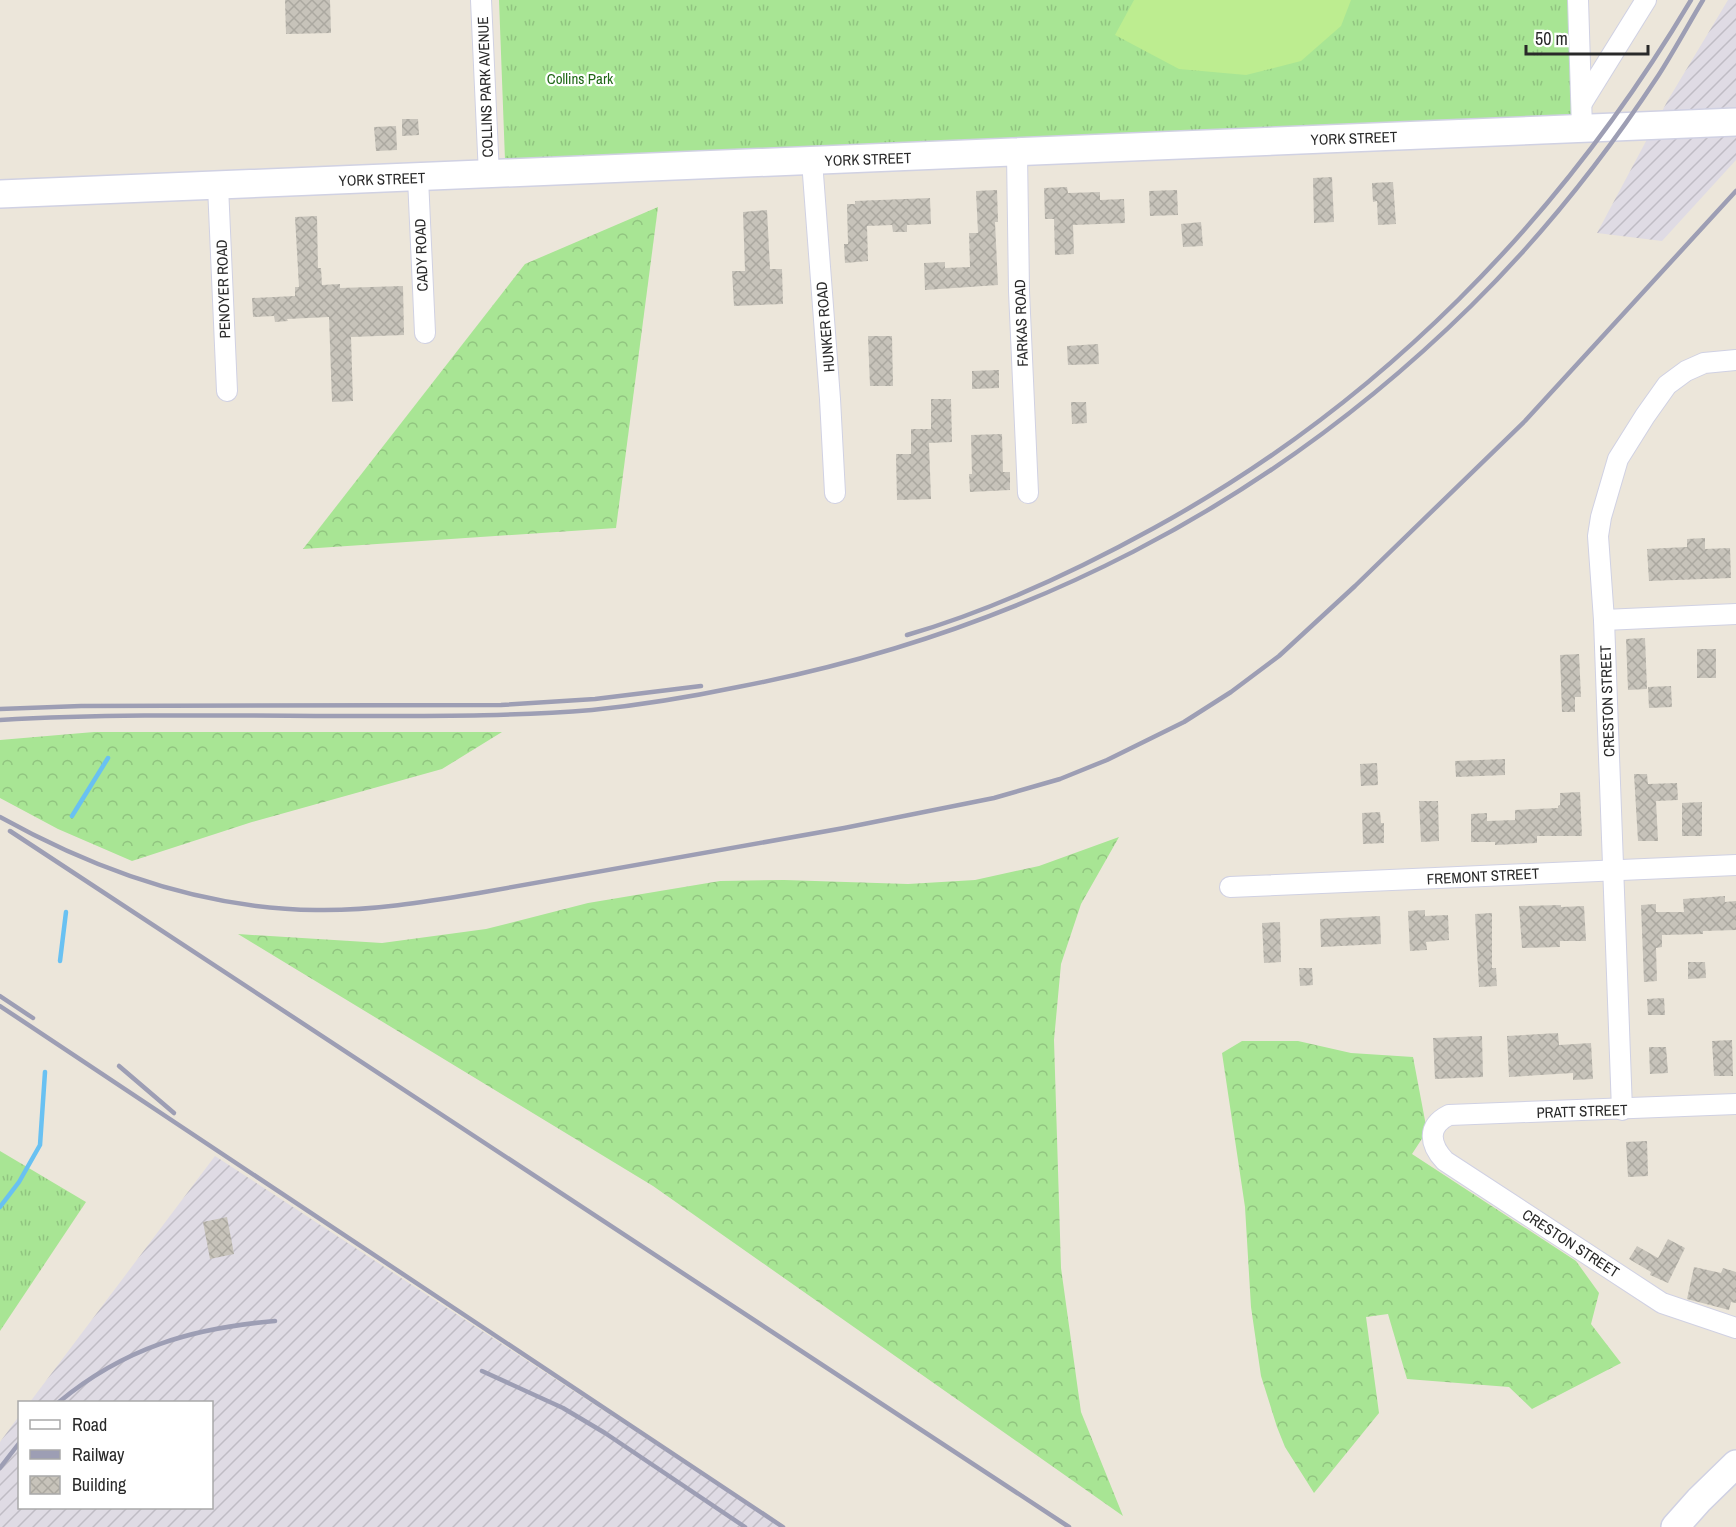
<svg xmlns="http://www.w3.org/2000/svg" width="1736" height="1527" font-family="'Archivo Narrow',sans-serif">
<defs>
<pattern id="industrial-furrows" width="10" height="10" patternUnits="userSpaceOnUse" patternTransform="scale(1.5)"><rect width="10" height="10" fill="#dfdbe4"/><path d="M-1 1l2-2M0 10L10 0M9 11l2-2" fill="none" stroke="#bfbcc4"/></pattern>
<pattern id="grass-tufts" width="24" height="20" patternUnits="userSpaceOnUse" patternTransform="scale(1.5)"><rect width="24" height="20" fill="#a8e594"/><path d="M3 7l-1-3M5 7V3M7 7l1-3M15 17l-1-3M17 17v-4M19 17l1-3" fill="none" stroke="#91c480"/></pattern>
<pattern id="forest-crowns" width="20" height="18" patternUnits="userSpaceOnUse" patternTransform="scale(1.5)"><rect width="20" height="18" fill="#a8e594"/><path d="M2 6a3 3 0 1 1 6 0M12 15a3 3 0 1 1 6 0" fill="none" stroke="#91c480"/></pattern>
<pattern id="building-cross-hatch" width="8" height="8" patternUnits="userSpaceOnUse" patternTransform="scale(1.5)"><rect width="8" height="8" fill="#c7c3ba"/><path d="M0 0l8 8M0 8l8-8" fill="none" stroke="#aba8a0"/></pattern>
</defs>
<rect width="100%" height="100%" fill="#ece6da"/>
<g fill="url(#industrial-furrows)">
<polygon points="1728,0 1736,0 1736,160 1662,241 1597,233 1668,100"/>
<polygon points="215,1156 781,1527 0,1527 0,1442 19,1416 20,1508 212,1508 212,1402 30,1402"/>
</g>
<g fill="url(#grass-tufts)">
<polygon points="499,0 1568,0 1573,117 505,160"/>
<polygon points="0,1151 86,1202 0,1331"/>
</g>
<g fill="url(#forest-crowns)">
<polygon points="658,207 616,528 303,549 525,264"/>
<polygon points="94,732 502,732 442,769 252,822 132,861 58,829 0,798 0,740"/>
<polygon points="1119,837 1081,904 1061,964 1054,1040 1061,1268 1081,1412 1123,1516 653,1186 238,934 382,943 486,929 588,903 720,881 784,880 908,884 975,880 1039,866"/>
<polygon points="1242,1041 1298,1041 1351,1053 1413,1057 1427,1131 1412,1154 1576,1261 1599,1293 1591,1324 1621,1363 1532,1409 1509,1387 1407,1379 1388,1314 1366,1317 1379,1413 1314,1493 1285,1447 1277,1427 1261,1376 1251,1307 1245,1207 1222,1053"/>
</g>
<polygon fill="#bded90" points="1134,0 1351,0 1341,26 1301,61 1246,75 1179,69 1115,35"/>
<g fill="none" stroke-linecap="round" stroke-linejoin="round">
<g stroke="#69c1f2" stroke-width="4.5">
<polyline points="72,816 108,758"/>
<polyline points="60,961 66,912"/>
<polyline points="0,1207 19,1182 40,1145 45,1072"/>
</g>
</g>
<g fill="url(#building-cross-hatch)">
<polygon points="285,0 330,0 331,33 286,34"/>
<polygon points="402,119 418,119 419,135 402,136"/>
<polygon points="396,126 397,150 376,151 374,127"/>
<polygon points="1332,177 1334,222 1314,223 1313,178"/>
<polygon points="1393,182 1396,224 1378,225 1377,201 1373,202 1372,183"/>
<polygon points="1067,187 1068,193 1100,192 1100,200 1124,199 1125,223 1073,225 1074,254 1055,255 1054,219 1045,219 1044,188"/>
<polygon points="997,190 998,222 995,222 998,285 925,290 924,263 945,262 945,268 970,267 969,233 978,233 976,191"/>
<polygon points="1177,190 1178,215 1150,216 1149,191"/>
<polygon points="930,198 931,224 907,225 907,232 893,232 892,225 867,226 868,261 845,263 844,244 848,244 847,204 855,204 855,201"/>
<polygon points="767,210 770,269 782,269 783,304 734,306 732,271 745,271 743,212"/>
<polygon points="317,216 318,268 321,268 322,285 340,284 340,288 403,286 404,335 351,337 353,401 332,402 329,317 287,319 288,321 275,322 274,316 253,317 252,298 295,296 295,287 299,287 295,217"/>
<polygon points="1201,222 1203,246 1183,247 1181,224"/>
<polygon points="868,336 892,336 893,386 870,386"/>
<polygon points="1098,344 1099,364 1068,365 1067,346"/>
<polygon points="999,370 999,388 972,389 972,371"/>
<polygon points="931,399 951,399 952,442 929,443 931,499 897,500 896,454 911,454 911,429 931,429"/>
<polygon points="1071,402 1086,402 1087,423 1072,424"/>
<polygon points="1002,434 1003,472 1010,472 1010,490 970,492 969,474 972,474 971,435"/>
<polygon points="1705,538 1705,549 1730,548 1731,578 1649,581 1647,549 1687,547 1687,539"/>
<polygon points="1645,638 1647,689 1628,690 1626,639"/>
<rect x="1697" y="649" width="19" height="29"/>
<polygon points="1579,654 1581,697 1575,697 1575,712 1562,712 1560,655"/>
<polygon points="1671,686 1672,707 1649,708 1648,687"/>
<polygon points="1505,759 1505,775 1456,777 1455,761"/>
<polygon points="1377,763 1378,785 1361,786 1360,764"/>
<polygon points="1634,774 1647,774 1648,784 1677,783 1678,800 1656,801 1658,841 1638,841"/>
<polygon points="1580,792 1582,836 1537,836 1537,843 1495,845 1495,842 1471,842 1471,814 1487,813 1487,821 1515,820 1515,810 1558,808 1558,806 1560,805 1560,793"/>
<polygon points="1419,801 1438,801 1439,841 1421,842"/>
<polygon points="1702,802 1702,836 1682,836 1682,803"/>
<polygon points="1380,812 1381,823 1384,823 1384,843 1363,844 1362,813"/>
<polygon points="1725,896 1725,902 1736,901 1736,930 1703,931 1703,934 1662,935 1662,947 1656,948 1657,981 1644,982 1641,905 1656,904 1656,912 1684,912 1683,899"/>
<polygon points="1561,905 1561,907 1584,906 1586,941 1560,941 1560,947 1522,948 1519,906"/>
<polygon points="1425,910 1425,916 1448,915 1449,940 1426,942 1427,950 1410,951 1408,911"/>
<polygon points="1492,913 1492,968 1496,968 1497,986 1479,987 1475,914"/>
<polygon points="1380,916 1381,944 1321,947 1320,919"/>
<polygon points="1280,922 1281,962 1264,963 1262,923"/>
<polygon points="1688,962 1705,962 1706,978 1688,979"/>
<polygon points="1299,968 1312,968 1313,985 1300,986"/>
<polygon points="1664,998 1665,1015 1648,1015 1647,999"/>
<polygon points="1558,1033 1559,1045 1591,1043 1593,1079 1573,1080 1573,1073 1509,1077 1507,1036"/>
<polygon points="1482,1036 1483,1077 1435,1079 1433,1038"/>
<polygon points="1732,1040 1733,1076 1714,1076 1712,1041"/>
<polygon points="1649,1047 1666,1047 1668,1073 1650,1074"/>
<polygon points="1647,1141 1648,1176 1628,1177 1626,1142"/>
<polygon points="227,1217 234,1254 210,1259 203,1222"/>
<polygon points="1668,1239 1685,1248 1668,1283 1650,1275 1651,1272 1629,1259 1637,1246 1658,1258"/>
<polygon points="1694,1267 1721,1273 1723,1268 1736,1272 1736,1303 1731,1302 1729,1310 1687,1299"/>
</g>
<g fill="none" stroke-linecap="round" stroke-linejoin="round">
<g stroke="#d0d1e3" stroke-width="22">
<g id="street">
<polyline points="481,0 489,175"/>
<polyline points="1578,0 1582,128"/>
<polyline points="1582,103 1646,0"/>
<polyline points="1017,153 1019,291 1028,493"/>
<polyline points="812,161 830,399 835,493"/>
<polyline points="418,178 425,333"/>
<polyline points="218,186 227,391"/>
<polyline points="1604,620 1736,614"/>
<polyline points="1230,887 1736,865"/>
<path d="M1736,1104l-287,11c-22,11 -20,29 -4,46l217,142 74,25"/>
<polyline points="1622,1110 1604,620 1598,536 1601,517 1618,459 1645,416 1667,385 1686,371 1704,363 1736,360"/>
</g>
</g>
<g stroke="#d0d1e3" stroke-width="30">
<g id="secondary">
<polyline points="0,194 1736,122"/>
<polyline points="1675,1527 1699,1500 1736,1464"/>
</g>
</g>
<use href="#street" stroke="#fff" stroke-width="20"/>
<use href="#secondary" stroke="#fff" stroke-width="27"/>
<g stroke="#9d9eb4" stroke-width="4.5">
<path d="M907,635c86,-25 169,-64 247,-107 226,-124 406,-308 537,-528"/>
<polyline points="0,709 81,706 501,705 595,699 701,686"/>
<path d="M0,720c125,-7 250,-4 375,-4 72,0 145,0 217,-6 49,-5 98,-13 146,-23 281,-54 529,-180 733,-381 70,-69 133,-148 187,-230 16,-25 30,-51 45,-76"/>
<path d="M0,817c97,54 204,92 316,93 55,1 109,-8 163,-17l365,-65 150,-30 66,-19 47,-19 77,-38 47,-30 48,-36 76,-70 170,-165 211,-230"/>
<polyline points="10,831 1069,1527"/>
<polyline points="0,996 33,1018"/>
<polyline points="0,1006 783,1527"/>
<polyline points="119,1066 174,1113"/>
<polyline points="482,1371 563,1408 605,1433 745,1527"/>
<path d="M59,1402c65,-54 133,-74 216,-81"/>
<polyline points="0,1468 20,1442"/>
</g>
</g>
<g text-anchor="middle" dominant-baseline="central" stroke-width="4.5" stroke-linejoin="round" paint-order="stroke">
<g font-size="15" fill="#206817" stroke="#fff">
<text x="580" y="78">Collins Park</text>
</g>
<g font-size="15" fill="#292929" stroke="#fff">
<text transform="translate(485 87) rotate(-92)">COLLINS PARK AVENUE</text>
<text transform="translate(1354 138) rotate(-2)">YORK STREET</text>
<text transform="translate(868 159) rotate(-2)">YORK STREET</text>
<text transform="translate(382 179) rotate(-2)">YORK STREET</text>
<text transform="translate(421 255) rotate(-92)">CADY ROAD</text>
<text transform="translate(223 289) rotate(-92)">PENOYER ROAD</text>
<text transform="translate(1021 323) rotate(-92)">FARKAS ROAD</text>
<text transform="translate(825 327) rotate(-95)">HUNKER ROAD</text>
<text transform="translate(1607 701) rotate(-92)">CRESTON STREET</text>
<text transform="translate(1483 876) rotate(-3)">FREMONT STREET</text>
<text transform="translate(1582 1111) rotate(-2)">PRATT STREET</text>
<text transform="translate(1571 1243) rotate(33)">CRESTON STREET</text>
</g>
</g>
<rect x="18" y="1401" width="195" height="108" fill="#ffffff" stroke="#a9a9a9" stroke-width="1.5"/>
<rect x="30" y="1420" width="30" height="9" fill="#ffffff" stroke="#a9a9a9" stroke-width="1.5"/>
<text x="72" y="1431" font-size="18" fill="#292929">Road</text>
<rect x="30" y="1450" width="30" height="9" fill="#9d9eb4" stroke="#a9a9a9" stroke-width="1.5"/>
<text x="72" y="1461" font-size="18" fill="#292929">Railway</text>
<rect x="30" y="1476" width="30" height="18" fill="url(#building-cross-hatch)" stroke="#a9a9a9" stroke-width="1.5"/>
<text x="72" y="1491" font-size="18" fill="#292929">Building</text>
<path d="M1526 45v9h122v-9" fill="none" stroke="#292929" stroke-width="3"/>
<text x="1535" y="45" font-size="18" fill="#292929" stroke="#ffffff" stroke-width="4.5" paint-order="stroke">50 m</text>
</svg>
